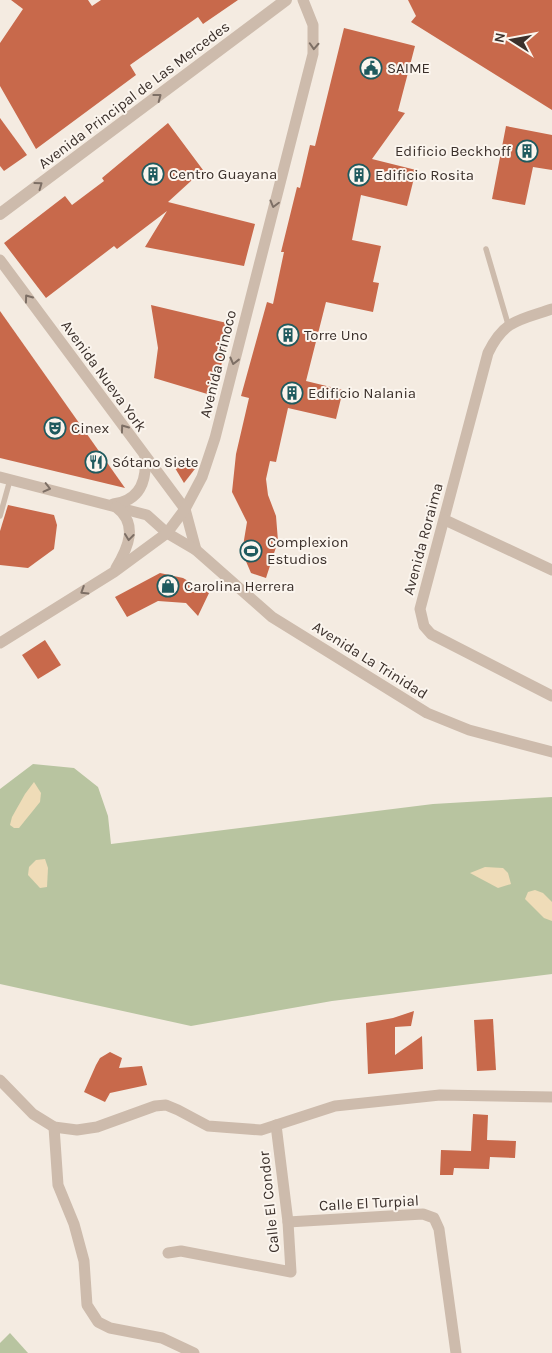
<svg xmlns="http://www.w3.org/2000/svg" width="552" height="1353" font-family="Karla,sans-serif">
<rect width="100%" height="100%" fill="#f4ebe1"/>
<g fill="#b8c4a0">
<polygon points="33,764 74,768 98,787 108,816 111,844 433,804 552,797 552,974 332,1001 191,1026 0,984 0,789"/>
<polygon points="10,1333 28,1353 0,1353 0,1343"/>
</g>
<g fill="#efdcb8">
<polygon points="34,782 41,793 40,802 19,828 14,828 10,825 12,817 25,794"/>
<polygon points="45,859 48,868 47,887 40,888 28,875 29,867 36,860"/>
<polygon points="485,867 503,868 508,873 511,884 498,888 470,873"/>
<polygon points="535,890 543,893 552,902 552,921 544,918 525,899 528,892"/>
</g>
<g fill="#c8694b">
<polygon points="11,0 88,0 92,6 101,0 238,0 203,24 198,17 130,65 136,75 36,149 0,86 0,43 23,9"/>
<polygon points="408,0 552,0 552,110 411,22 416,16"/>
<polygon points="344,28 415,46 398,111 405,113 372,159 416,170 407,206 361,195 352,240 381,246 373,282 379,283 373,312 326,302 306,381 343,390 336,419 288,408 276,462 270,461 266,479 268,495 276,516 278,541 266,578 251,573 242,552 247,522 232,492 236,454 249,398 241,396 267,302 273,304 284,252 281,252 297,187 300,188 310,145 315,146"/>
<polygon points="0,118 27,155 4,171 0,166"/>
<polygon points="168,123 203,170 168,202 255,224 244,266 145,247 167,211 117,249 114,246 46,298 4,243 65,196 72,205 104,181 102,178"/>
<polygon points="506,126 552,135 552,170 533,167 525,205 492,199"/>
<polygon points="151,305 231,324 214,396 154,378 158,348"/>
<polygon points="0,311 125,488 0,458"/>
<polygon points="188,459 198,465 184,483 175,468"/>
<polygon points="8,505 54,515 57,525 54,549 28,568 0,565 0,531"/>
<polygon points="160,573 183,578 209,593 198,616 186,603 158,601 127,617 115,597"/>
<polygon points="45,640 61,665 38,679 22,655"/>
<polygon points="414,1011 411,1026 395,1027 395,1055 422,1036 423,1069 368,1074 366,1023 393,1018"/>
<polygon points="493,1019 496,1070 477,1071 474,1020"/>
<polygon points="110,1052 122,1058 119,1068 142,1066 147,1085 110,1093 105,1102 84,1092 96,1065 100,1058"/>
<polygon points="473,1114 488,1115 487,1140 516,1141 515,1158 490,1157 489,1169 454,1168 453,1175 440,1175 441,1150 471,1151"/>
</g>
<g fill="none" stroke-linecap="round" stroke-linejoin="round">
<g stroke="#cdbbac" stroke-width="5.5">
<polyline points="486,249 508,324"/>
<polyline points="0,516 10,480"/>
</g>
<g stroke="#cdbbac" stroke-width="11">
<polyline points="0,260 185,509 196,550"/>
<path d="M552,309c-33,11 -48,11 -64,44l-68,256 4,17 7,8 121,62"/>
<polyline points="0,477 147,515 167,533 196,550 272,617 427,713 469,730 552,752"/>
<path d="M113,504c27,-3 34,-23 32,-47"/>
<path d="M116,507c23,17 12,41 0,61"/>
<polyline points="445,520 552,570"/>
<polyline points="0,643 114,572 167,533 185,509 202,477 215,438 313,54 313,25 303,0"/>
<polyline points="0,1080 33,1114 54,1127 77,1130 97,1127 155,1106 166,1105 178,1110 208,1126 261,1130 335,1106 440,1095 552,1097"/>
<polyline points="54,1127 58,1185 74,1224 84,1261 87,1305 98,1322 110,1328 162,1338 194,1353"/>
<polyline points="288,1222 423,1214 434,1218 439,1229 456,1353"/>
<polyline points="168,1253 181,1251 291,1272 288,1222 276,1125"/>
</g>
<polyline stroke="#cdbbac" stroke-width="12" points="0,214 286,0"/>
</g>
<defs><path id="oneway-chevron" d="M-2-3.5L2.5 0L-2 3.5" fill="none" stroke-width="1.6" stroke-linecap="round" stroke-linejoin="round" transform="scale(1.25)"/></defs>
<g stroke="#7d6f65">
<use href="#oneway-chevron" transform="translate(314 46) rotate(93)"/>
<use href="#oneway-chevron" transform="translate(158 97) rotate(-37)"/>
<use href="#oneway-chevron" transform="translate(39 185) rotate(-36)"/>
<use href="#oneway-chevron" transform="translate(274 204) rotate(105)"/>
<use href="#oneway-chevron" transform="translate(28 298) rotate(-126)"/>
<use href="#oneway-chevron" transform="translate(234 361) rotate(104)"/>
<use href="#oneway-chevron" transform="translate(124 428) rotate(-126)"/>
<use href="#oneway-chevron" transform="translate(47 488) rotate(14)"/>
<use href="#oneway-chevron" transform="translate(129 537) rotate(97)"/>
<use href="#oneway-chevron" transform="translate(84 591) rotate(148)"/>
</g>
<defs>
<g id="civic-ring" transform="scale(1.125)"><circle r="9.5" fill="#fbf5ee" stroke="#1f5a5e" stroke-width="1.5"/><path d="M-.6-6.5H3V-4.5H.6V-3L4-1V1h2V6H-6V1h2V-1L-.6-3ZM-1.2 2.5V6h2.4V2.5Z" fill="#1f5a5e"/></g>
<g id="building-ring" transform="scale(1.125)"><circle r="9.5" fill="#fbf5ee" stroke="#1f5a5e" stroke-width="1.5"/><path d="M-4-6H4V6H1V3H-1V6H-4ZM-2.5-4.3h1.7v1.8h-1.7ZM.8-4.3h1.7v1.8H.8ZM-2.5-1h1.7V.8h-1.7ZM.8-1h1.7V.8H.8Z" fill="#1f5a5e"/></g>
<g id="theatre-ring" transform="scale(1.125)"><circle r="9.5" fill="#fbf5ee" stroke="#1f5a5e" stroke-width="1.5"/><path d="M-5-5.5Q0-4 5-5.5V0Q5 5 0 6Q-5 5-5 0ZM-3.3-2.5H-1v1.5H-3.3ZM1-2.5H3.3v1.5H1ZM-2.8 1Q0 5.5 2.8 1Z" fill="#1f5a5e"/></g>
<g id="restaurant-ring" transform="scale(1.125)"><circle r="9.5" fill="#fbf5ee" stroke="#1f5a5e" stroke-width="1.5"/><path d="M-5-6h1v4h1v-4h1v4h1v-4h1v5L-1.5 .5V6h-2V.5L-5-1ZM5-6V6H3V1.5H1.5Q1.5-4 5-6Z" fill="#1f5a5e"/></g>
<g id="stadium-ring" transform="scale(1.125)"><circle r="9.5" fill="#fbf5ee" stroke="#1f5a5e" stroke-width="1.5"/><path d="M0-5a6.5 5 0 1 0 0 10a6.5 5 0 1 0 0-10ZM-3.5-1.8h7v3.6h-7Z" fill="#1f5a5e"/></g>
<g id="shop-ring" transform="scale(1.125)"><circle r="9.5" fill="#fbf5ee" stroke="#1f5a5e" stroke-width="1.5"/><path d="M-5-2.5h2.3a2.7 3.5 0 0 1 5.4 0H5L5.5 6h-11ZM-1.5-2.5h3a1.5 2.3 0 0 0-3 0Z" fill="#1f5a5e"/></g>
</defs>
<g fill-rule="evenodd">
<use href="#civic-ring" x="371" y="68"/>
<use href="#building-ring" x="527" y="151"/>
<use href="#building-ring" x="153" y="174"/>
<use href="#building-ring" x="359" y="175"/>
<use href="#building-ring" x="288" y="335"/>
<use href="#building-ring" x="292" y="393"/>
<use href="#theatre-ring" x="55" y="428"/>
<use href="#restaurant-ring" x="96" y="462"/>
<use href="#stadium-ring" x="251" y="551"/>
<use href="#shop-ring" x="168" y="586"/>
</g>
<g text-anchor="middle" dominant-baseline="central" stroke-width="4" stroke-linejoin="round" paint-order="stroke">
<g font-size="15" fill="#3b302b" stroke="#fbf5ee" text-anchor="start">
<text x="387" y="68">SAIME</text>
<text x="511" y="151" text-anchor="end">Edificio Beckhoff</text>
<text x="169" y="174">Centro Guayana</text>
<text x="375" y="175">Edificio Rosita</text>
<text x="304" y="335">Torre Uno</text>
<text x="308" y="393">Edificio Nalania</text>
<text x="71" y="428">Cinex</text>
<text x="112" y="462">Sótano Siete</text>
<text x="267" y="542">Complexion<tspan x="267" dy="17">Estudios</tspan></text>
<text x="184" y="586">Carolina Herrera</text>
</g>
<g font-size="15" fill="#3b302b" stroke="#fbf5ee">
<text transform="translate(134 95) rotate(-37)">Avenida Principal de Las Mercedes</text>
<text transform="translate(218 364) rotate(-76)">Avenida Orinoco</text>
<text transform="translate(104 376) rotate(54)">Avenida Nueva York</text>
<text transform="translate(423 539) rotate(-75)">Avenida Roraima</text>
<text transform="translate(370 660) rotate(32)">Avenida La Trinidad</text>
<text transform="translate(269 1202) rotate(-96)">Calle El Condor</text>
<text transform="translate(369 1203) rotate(-3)">Calle El Turpial</text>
</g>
</g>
<g transform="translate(512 40) rotate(281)" stroke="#fbf5ee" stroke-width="4" paint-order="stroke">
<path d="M0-4L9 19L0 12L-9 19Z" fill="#3b302b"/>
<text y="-8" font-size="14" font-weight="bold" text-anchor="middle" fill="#3b302b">N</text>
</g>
</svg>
